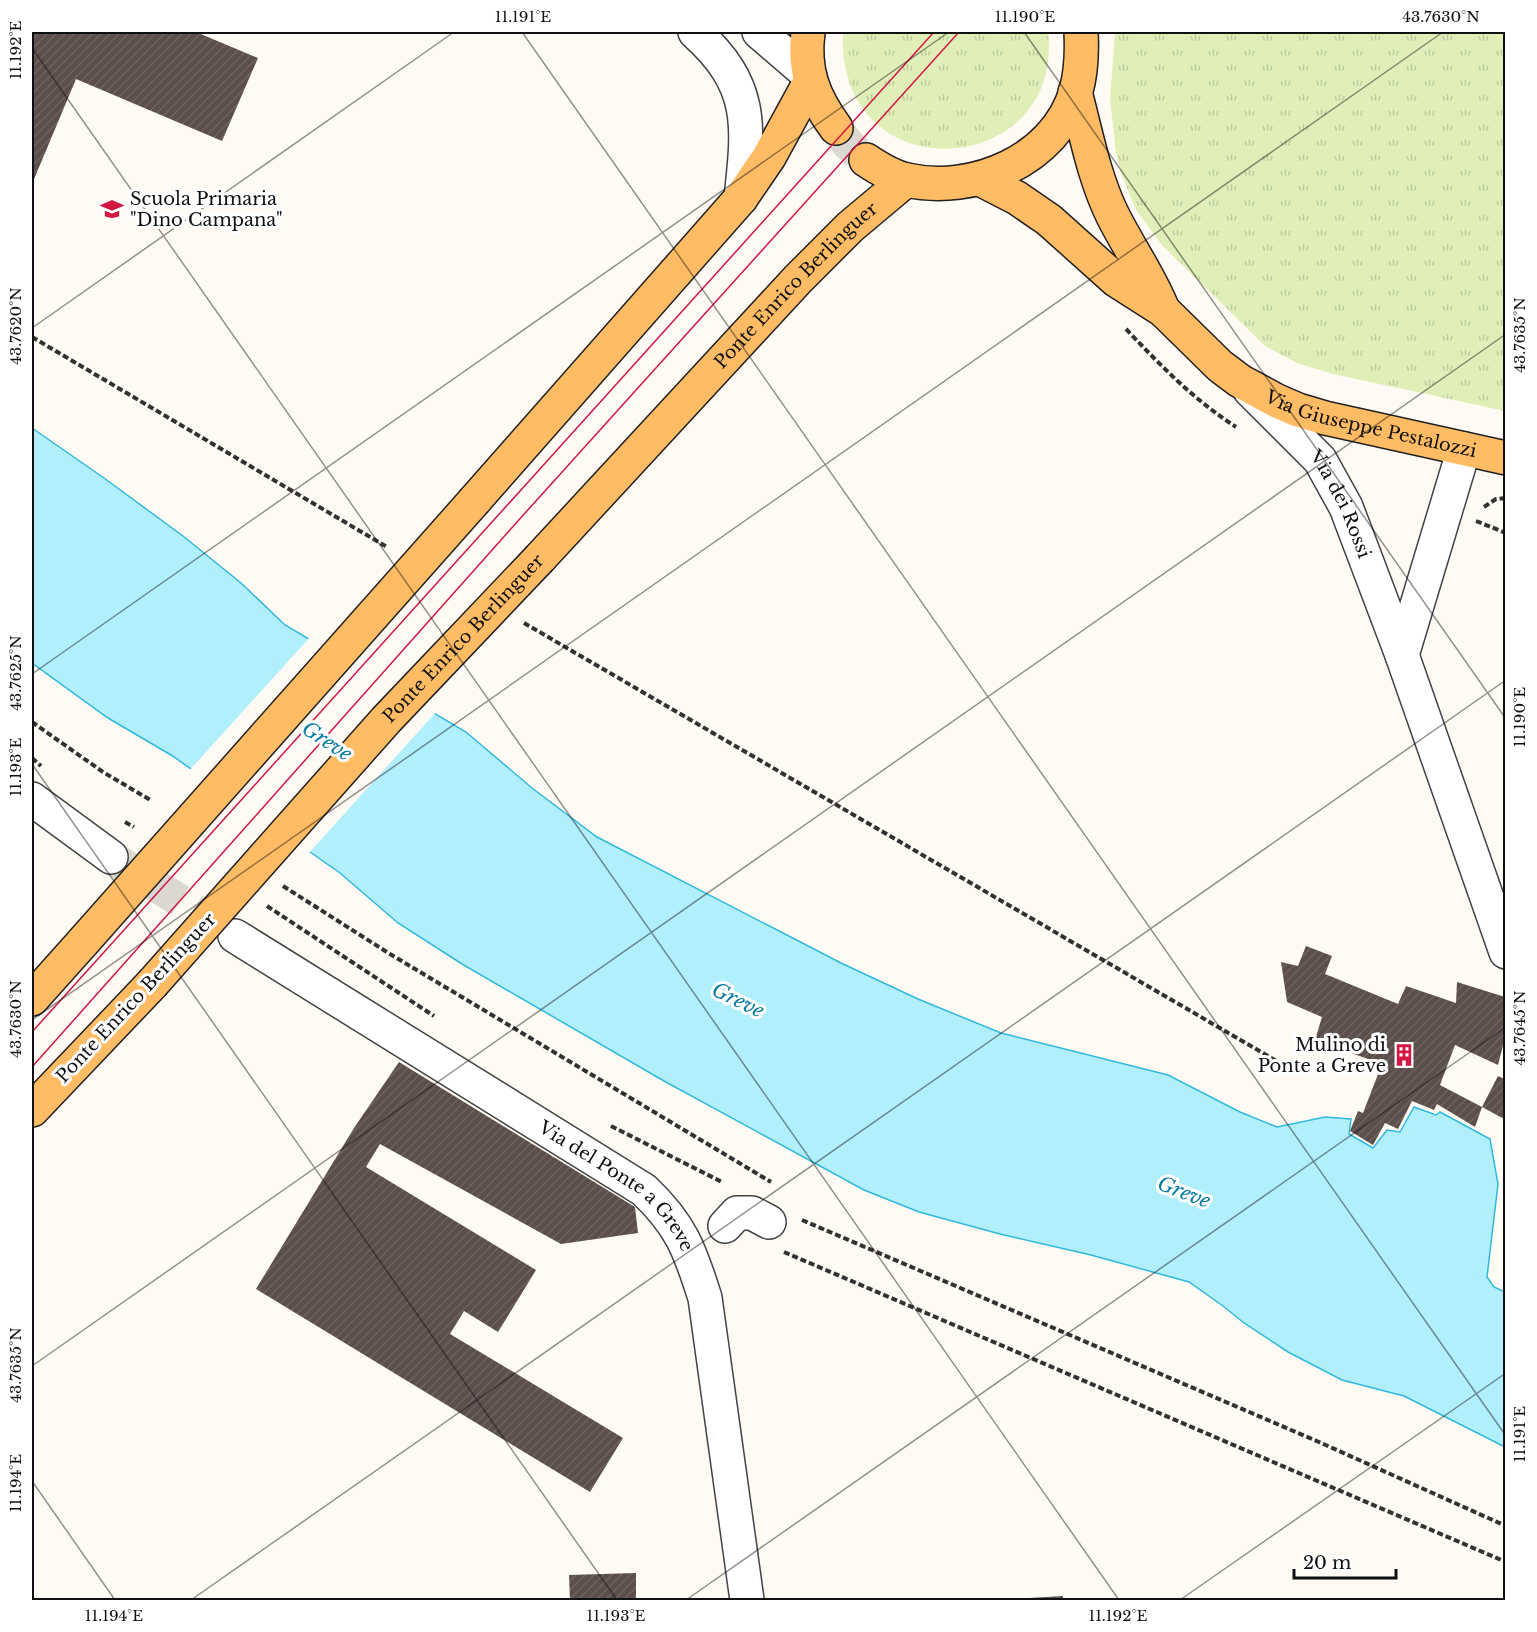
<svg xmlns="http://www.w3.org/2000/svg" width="1537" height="1632" font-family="'Libre Baskerville',serif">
<defs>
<pattern id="grass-tufts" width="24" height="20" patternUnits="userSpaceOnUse" patternTransform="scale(1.5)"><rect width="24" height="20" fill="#dfefb7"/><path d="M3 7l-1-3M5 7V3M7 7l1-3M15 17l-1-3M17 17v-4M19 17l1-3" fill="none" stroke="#becc9c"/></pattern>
<pattern id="building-hatch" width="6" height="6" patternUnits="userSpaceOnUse" patternTransform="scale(1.5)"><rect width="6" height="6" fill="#5b4e4b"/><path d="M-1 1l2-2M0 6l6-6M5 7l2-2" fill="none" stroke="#6d6361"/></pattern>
</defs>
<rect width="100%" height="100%" fill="#fffbf4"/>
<g fill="url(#grass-tufts)">
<path d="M843,32h205c17,148 -213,163 -205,0z"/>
<polygon points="1115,32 1505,32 1505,411 1333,374 1297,363 1265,346 1162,245 1136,210 1121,173 1116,153 1110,99"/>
</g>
<polygon fill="#b2effd" stroke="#30b8dd" stroke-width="1.5" points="32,428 104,478 183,536 241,583 285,625 466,732 532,788 597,837 841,963 918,999 1001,1033 1168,1075 1240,1112 1277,1127 1325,1117 1351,1119 1349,1134 1373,1148 1387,1130 1400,1132 1414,1107 1436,1115 1440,1112 1490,1139 1498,1184 1487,1277 1494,1287 1505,1292 1505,1447 1404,1396 1342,1380 1288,1352 1244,1323 1223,1306 1189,1282 1091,1255 1000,1234 919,1212 864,1190 664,1081 462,964 398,923 340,873 171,755 108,718 32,663"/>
<polygon fill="#fffbf4" points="311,636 437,711 308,854 189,771"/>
<g fill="url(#building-hatch)">
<polygon points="32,32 196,32 258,58 222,141 76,79 32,184"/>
<polygon points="1306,946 1332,956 1325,974 1398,1004 1406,986 1456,1003 1457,982 1505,997 1506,1034 1498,1065 1455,1045 1440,1085 1482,1107 1475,1127 1437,1104 1434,1110 1412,1101 1398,1129 1385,1123 1373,1145 1350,1131 1358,1111 1363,1113 1382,1064 1315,1040 1322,1017 1287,1002 1281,962 1298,966"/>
<polygon points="399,1062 635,1207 638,1233 561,1244 380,1144 366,1167 536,1270 498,1332 464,1311 450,1334 623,1438 590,1492 256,1289 354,1128"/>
<polygon points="1498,1076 1506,1080 1506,1120 1482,1107"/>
<polygon points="636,1573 636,1600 570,1600 569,1575"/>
<polygon points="1063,1596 1063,1600 1010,1600 1010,1599"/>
</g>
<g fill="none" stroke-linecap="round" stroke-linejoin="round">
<polyline stroke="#dbd8d2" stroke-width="33" stroke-dasharray="33 16" stroke-linecap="butt" points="111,857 234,935"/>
<polyline stroke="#dbd8d2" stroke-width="33" stroke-dasharray="33 16" stroke-linecap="butt" points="836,128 848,144 866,160"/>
<g stroke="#434343" stroke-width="36">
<g id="minor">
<path d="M695,32c59,53 54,93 46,166"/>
<polyline points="759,32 809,75"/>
<path id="s1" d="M1250,390l70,70 26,47 56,148 104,297"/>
<polyline points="1402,655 1464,449"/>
<polyline points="32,799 111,857"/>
<path id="s2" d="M235,936l409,254c37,35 46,60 61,108l42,302"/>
<polyline points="725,1226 737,1213 752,1213 769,1222"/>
</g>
</g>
<g stroke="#212121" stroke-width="36">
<g id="major">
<path d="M808,32c-5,38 5,65 28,96"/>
<path d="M1075,92c11,41 19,86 38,124 16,32 37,61 50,94"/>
<path d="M866,160c12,8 27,17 41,20 66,15 149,-20 169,-89 5,-18 6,-40 5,-59"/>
<path id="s3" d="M980,179l37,19 32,22 67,60 47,30 57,56 20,15 37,20 21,9 27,8 181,40"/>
<polyline points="475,500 741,198 769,157 810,82"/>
<path id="s4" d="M540,558l258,-279 52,-52 56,-47"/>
<polyline points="32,999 83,942"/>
<polyline points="32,1110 152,984"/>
</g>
</g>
<g stroke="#323232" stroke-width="4" stroke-dasharray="6 3" stroke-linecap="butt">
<path d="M1126,329c35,37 67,70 110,98"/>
<polyline points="32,337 387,547"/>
<polyline points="1484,507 1496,499 1506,498"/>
<polyline points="1476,521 1506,533"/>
<polyline points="524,623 1292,1070"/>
<polyline points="32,722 103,772 152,801"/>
<polyline points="32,758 41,766"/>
<polyline points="125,822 134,827"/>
<polyline points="283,886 390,954 771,1182"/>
<polyline points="267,906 434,1016"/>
<polyline points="611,1126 722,1182"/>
<polyline points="802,1220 1319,1442 1506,1526"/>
<polyline points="784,1252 1506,1562"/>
</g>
<use href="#minor" stroke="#fff" stroke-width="33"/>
<use href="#major" stroke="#ffbc64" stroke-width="33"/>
<g stroke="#d21743" stroke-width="1.5">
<polyline points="32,1032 934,32"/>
<polyline points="32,1067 517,522 959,32"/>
</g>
<g stroke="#212121" stroke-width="36" stroke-linecap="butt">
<g id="major-bridge">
<polyline points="83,942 475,500"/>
<path id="s5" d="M152,984l234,-264 154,-162"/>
</g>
</g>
<use href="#major-bridge" stroke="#ffbc64" stroke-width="33"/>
</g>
<path fill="none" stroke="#101010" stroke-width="1.5" stroke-opacity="0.45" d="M522,32l984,1404M1024,32l482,687M32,48l1087,1552M32,328l422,-296M32,674l917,-642M32,764l585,836M32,1020l1411,-988M32,1366l1474,-1032M32,1481l83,119M191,1600l1315,-920M686,1600l820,-573M1180,1600l326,-227"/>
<defs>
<g id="school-bare" transform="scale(1.8)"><path d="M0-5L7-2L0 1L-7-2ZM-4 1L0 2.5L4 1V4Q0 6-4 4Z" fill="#d21743" stroke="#fff" stroke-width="2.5" paint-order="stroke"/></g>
<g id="building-bare" transform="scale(1.8)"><path d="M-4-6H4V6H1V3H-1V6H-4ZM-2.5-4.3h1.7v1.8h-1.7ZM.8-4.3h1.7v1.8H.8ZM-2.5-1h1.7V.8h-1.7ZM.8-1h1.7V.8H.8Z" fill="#d21743" stroke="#fff" stroke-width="2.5" paint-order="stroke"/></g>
</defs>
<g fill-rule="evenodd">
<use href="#school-bare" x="112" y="209"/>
<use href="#building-bare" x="1404" y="1055"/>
</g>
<g text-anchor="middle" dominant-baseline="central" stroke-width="6" stroke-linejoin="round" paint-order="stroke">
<g font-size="18" fill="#101010" stroke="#fff" text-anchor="start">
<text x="130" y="199">Scuola Primaria<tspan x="130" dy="21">"Dino Campana"</tspan></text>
<text x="1386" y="1045" text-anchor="end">Mulino di<tspan x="1386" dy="21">Ponte a Greve</tspan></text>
</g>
<g font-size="18" fill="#101010" stroke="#fff">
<text stroke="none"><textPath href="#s4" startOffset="374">Ponte Enrico Berlinguer</textPath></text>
<text stroke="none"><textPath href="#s3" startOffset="470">Via Giuseppe Pestalozzi</textPath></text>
<text stroke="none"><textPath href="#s1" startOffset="148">Via dei Rossi</textPath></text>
<text stroke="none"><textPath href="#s5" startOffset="465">Ponte Enrico Berlinguer</textPath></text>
<text transform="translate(136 998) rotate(-47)">Ponte Enrico Berlinguer</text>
<text stroke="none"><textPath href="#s2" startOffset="458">Via del Ponte a Greve</textPath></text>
</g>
<g font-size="20" font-style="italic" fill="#0a7ca2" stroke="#fff">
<text transform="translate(327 741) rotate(33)">Greve</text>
<text transform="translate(738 1000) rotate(26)">Greve</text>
<text transform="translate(1184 1192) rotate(21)">Greve</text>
</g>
</g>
<rect width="1537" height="1632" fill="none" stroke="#ffffff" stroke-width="66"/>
<path d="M1294 1569v9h102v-9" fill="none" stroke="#101010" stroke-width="3"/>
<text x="1303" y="1569" font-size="18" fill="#101010" stroke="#ffffff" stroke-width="4.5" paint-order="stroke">20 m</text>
<rect x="33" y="33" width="1471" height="1566" fill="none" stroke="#101010" stroke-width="2"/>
<g font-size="15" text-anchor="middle" fill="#101010">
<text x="523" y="22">11.191°E</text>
<text x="1025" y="22">11.190°E</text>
<text x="1441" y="22">43.7630°N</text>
<text transform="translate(16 50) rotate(-90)" y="5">11.192°E</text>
<text transform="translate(16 326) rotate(-90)" y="5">43.7620°N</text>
<text transform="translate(1520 335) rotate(-90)" y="5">43.7635°N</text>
<text transform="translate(16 673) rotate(-90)" y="5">43.7625°N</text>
<text transform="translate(1520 717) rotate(-90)" y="5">11.190°E</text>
<text transform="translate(16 767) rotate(-90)" y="5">11.193°E</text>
<text transform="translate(16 1019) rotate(-90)" y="5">43.7630°N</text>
<text transform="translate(1520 1028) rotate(-90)" y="5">43.7645°N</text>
<text transform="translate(16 1365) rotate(-90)" y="5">43.7635°N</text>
<text transform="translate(1520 1434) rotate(-90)" y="5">11.191°E</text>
<text transform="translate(16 1483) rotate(-90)" y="5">11.194°E</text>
<text x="114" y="1621">11.194°E</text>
<text x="616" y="1621">11.193°E</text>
<text x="1118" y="1621">11.192°E</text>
</g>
</svg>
